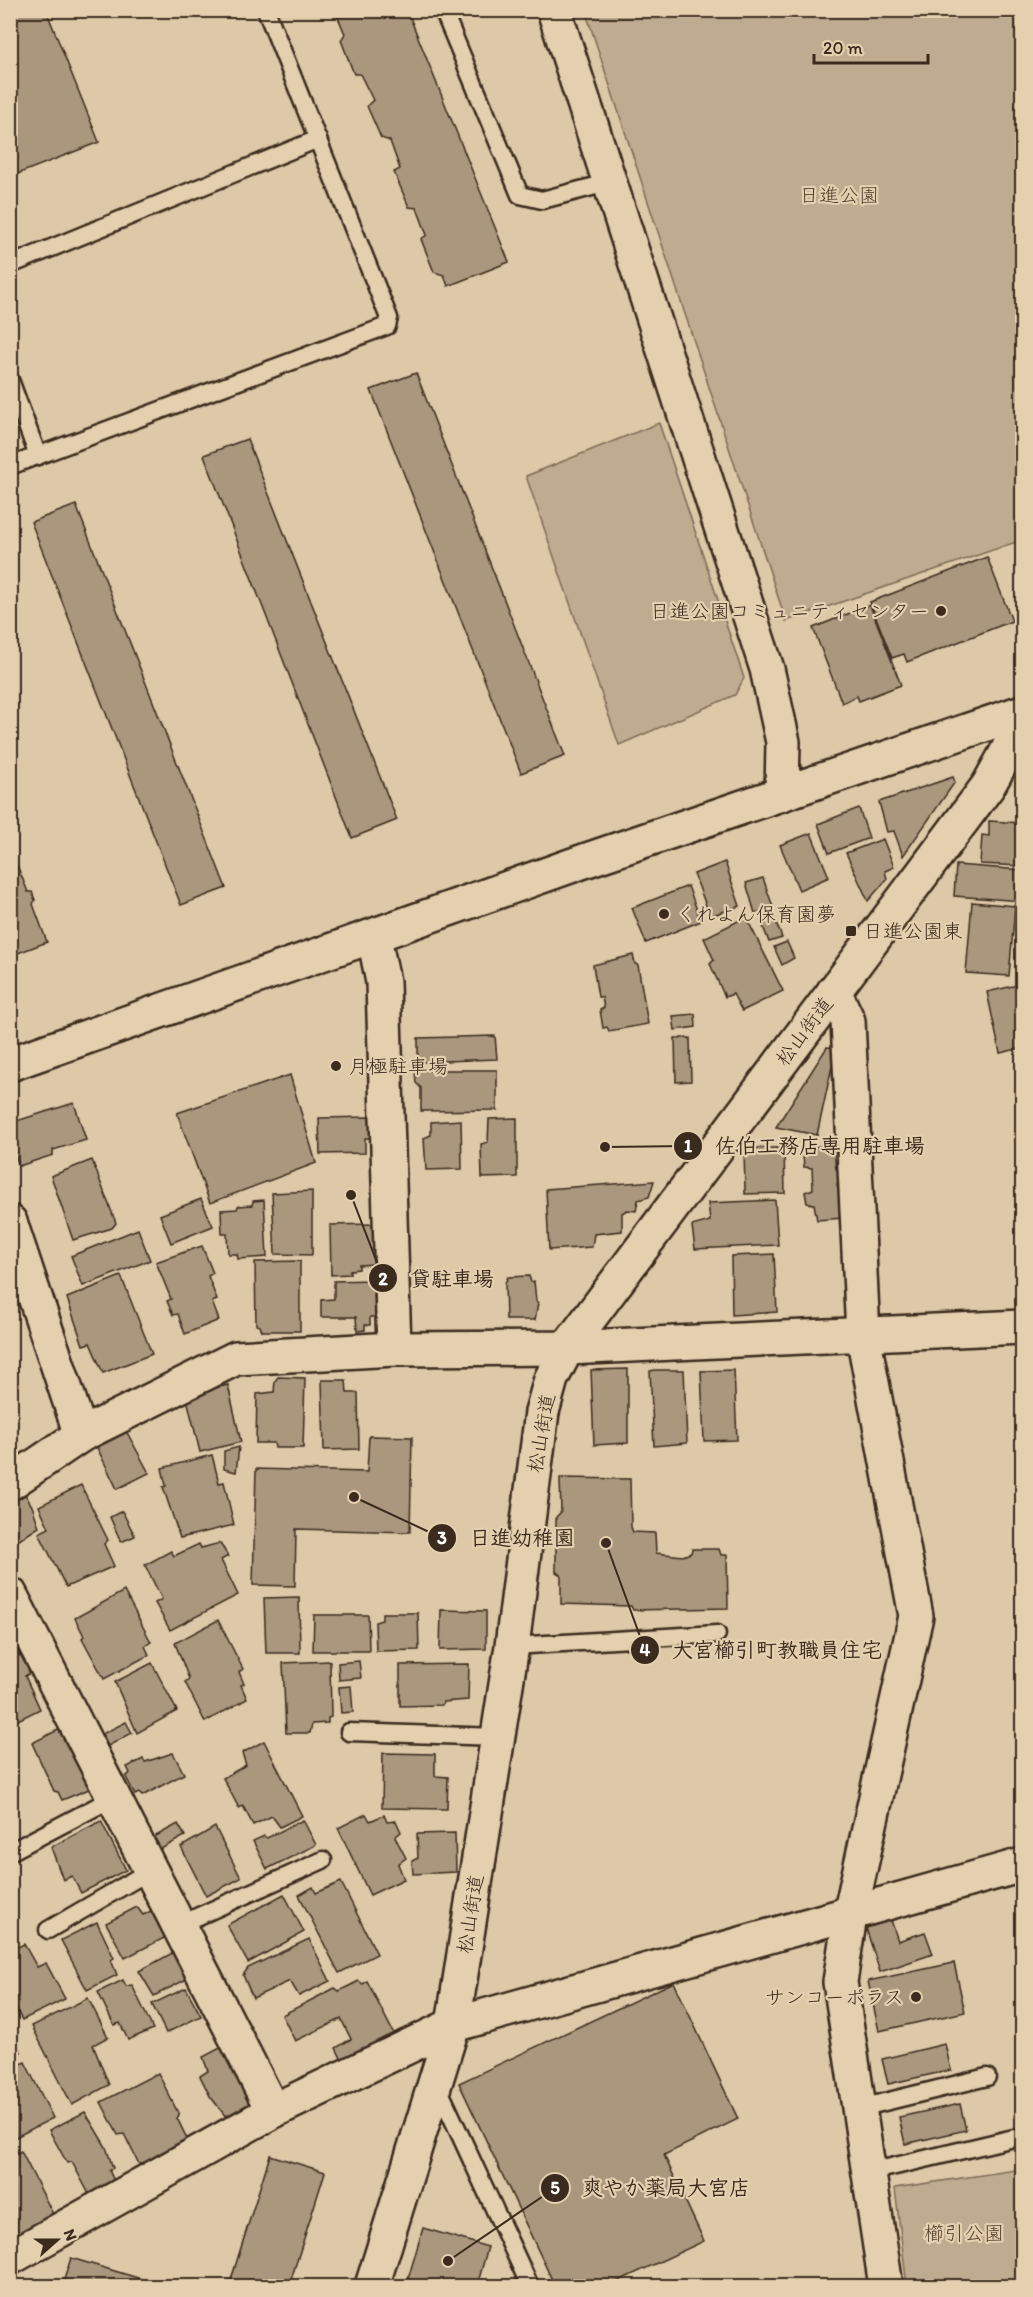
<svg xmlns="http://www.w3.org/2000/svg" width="1033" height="2297" font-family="Itim,'Klee One',sans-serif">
<rect width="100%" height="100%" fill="#ddc8a8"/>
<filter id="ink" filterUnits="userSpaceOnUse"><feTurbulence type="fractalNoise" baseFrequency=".0167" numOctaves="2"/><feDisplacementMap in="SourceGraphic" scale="12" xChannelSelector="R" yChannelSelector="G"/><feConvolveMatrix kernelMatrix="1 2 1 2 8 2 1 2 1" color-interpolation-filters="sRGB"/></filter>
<g filter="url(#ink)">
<g fill="#bfab8f" stroke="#7d6a56" stroke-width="1.5">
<polygon points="585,10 1022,11 1022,540 786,621"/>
<polygon points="659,423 744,678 735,695 619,745 526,476"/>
<polygon points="1022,2169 1022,2286 907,2286 895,2188"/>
</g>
<g fill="#aa977e" stroke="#3b2a1e" stroke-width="1.5">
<polygon points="17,10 46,10 99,142 10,177 10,13"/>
<polygon points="335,10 407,10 509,262 448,286 444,275 434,272 421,239 427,235 417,208 409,207 394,172 400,169 390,141 381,138 367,106 373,100 360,74 354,74 341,40 345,34"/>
<polygon points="416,373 565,756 521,773 371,390"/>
<polygon points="247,439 397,820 352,838 204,455"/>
<polygon points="76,505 226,888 181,905 31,522"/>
<polygon points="987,557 1012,621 907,662 904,654 892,658 870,602"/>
<polygon points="870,605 901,685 859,701 857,696 842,703 813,628"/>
<polygon points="953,777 955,782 903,856 894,831 887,832 879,802"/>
<polygon points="859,808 869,838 829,853 818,824"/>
<polygon points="989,821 1022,823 1022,866 980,864 982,835 989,836"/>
<polygon points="811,833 829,877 799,890 780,845"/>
<polygon points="883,839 894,867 885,871 887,879 868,901 846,853"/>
<polygon points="10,848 28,892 32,892 35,900 33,904 47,942 10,956"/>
<polygon points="725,862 740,906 710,916 694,874"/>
<polygon points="956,865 1022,870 1022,901 954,896"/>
<polygon points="763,878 773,907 755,913 746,883"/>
<polygon points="688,886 701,921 646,943 632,908"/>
<polygon points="972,902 1015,906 1009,976 966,973"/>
<polygon points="746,917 783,991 742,1011 733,994 725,997 710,964 714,960 704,938"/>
<polygon points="774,917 782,938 769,942 761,921"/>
<polygon points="787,942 794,958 782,965 774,947"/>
<polygon points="633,955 635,964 638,965 648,1024 609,1031 607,1027 603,1028 600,1010 604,1008 602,997 598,997 593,965"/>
<polygon points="1022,984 1022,1048 1000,1053 987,992"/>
<polygon points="695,1014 696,1027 675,1030 673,1016"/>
<polygon points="495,1036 497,1059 418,1062 418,1038"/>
<polygon points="675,1038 690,1038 691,1081 676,1082"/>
<polygon points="827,1047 836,1048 817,1135 776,1127"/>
<polygon points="415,1070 497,1070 497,1110 421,1111 421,1088 416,1083"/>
<polygon points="290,1075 316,1163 210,1203 177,1113"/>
<polygon points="74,1103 86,1140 53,1150 53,1155 19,1166 10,1139 10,1123"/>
<polygon points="371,1117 372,1138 365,1138 365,1153 320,1154 319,1118"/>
<polygon points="517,1118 517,1177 482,1178 481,1144 488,1142 489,1119"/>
<polygon points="461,1120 462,1169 426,1170 424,1138 431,1135 431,1122"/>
<polygon points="833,1145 836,1169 840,1171 841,1181 837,1184 844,1218 817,1220 814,1204 807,1203 805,1192 813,1189 812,1168 804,1167 803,1155 812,1152 811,1147"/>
<polygon points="744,1148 784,1148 785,1193 745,1194"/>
<polygon points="92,1160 116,1223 112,1228 73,1240 51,1176"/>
<polygon points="654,1181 649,1197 638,1200 636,1211 627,1210 622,1213 622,1231 594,1234 592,1247 549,1250 546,1189"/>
<polygon points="312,1191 312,1255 275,1254 272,1193"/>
<polygon points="201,1199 213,1226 171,1243 160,1215"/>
<polygon points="264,1200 267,1257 238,1259 237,1254 228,1254 227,1234 222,1234 221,1210 237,1209 238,1206 252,1205 253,1201"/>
<polygon points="775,1200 778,1245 695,1249 692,1226 710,1221 708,1203"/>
<polygon points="375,1224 375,1264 359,1265 359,1269 350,1270 350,1274 331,1275 330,1225"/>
<polygon points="138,1229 150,1260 83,1286 71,1256"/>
<polygon points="202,1246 213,1273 208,1276 217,1300 212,1302 219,1320 185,1334 178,1314 173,1315 167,1301 171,1299 156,1262"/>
<polygon points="774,1254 777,1312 732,1315 731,1256"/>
<polygon points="300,1261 300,1331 262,1331 260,1326 256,1325 255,1262"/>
<polygon points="121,1276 152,1354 103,1373 90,1343 83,1345 67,1298"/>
<polygon points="529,1276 531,1282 534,1281 536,1301 538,1303 535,1320 506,1320 505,1283 508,1277"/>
<polygon points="374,1280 375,1317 370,1317 370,1325 365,1325 365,1330 357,1331 356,1317 321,1317 321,1300 334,1299 334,1281"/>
<polygon points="628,1369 628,1443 594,1445 591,1370"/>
<polygon points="655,1370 684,1370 687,1443 654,1446 650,1371"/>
<polygon points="734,1370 737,1440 704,1441 701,1371"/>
<polygon points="278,1377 305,1378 303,1448 275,1448 274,1443 256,1443 257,1394 274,1392 275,1381"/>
<polygon points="322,1380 346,1380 347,1393 358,1393 359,1449 324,1450"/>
<polygon points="228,1385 241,1442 200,1452 186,1395"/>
<polygon points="124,1427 149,1473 117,1489 94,1441"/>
<polygon points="369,1436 412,1437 410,1532 296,1529 295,1586 253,1585 256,1469 367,1472"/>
<polygon points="239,1447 236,1472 224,1469 224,1451"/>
<polygon points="212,1455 219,1483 224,1482 234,1525 180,1538 163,1487 166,1486 162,1468"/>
<polygon points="560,1478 630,1479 631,1527 633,1532 655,1533 656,1553 683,1556 691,1553 692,1549 719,1549 721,1555 727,1555 728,1608 633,1610 631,1606 561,1604 561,1575 556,1572 556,1517 561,1512"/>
<polygon points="81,1485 108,1540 104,1544 114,1566 66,1587 39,1533 49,1528 39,1506"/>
<polygon points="22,1489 32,1506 39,1527 10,1546 10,1497"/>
<polygon points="122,1511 135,1536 121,1542 110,1517"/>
<polygon points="220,1543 228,1556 221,1560 238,1595 170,1630 155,1603 162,1599 145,1565 171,1551 174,1556 199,1544 201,1548"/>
<polygon points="124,1591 151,1642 145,1646 149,1655 104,1679 82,1638 84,1636 75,1618"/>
<polygon points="299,1597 300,1653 266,1653 264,1598"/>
<polygon points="441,1610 486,1611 486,1649 440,1650"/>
<polygon points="382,1613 418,1613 419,1650 376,1651 375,1622 382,1620"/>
<polygon points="314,1615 368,1615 369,1651 313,1651"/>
<polygon points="218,1620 243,1669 239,1672 244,1684 241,1685 247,1699 205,1722 185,1682 189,1679 175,1643"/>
<polygon points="12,1643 20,1656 24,1655 33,1671 25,1676 40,1709 10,1724"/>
<polygon points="330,1661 331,1717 328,1718 328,1723 312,1724 310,1733 286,1733 283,1663"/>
<polygon points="359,1661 361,1678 339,1680 338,1663"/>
<polygon points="152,1663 177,1711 137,1733 115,1682"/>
<polygon points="469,1664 468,1700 443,1702 442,1705 400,1706 400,1665"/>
<polygon points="351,1686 353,1712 341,1713 339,1687"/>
<polygon points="126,1722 132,1733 108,1746 102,1734"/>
<polygon points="66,1726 94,1787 62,1800 58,1792 54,1791 32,1743"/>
<polygon points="264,1741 302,1816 280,1827 272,1816 253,1825 243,1806 239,1808 223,1778 246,1765 242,1753"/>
<polygon points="173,1753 184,1774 142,1796 139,1793 135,1795 126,1777 130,1773 127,1767 143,1759 145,1762"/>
<polygon points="383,1753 435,1754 435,1776 448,1777 447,1809 382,1808"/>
<polygon points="366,1814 370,1821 384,1815 387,1822 396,1821 401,1832 395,1837 406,1858 398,1864 404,1879 370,1895 338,1828"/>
<polygon points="303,1820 316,1845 267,1869 253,1841 264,1836 267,1838"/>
<polygon points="101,1821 126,1870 81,1893 72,1876 63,1880 51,1847"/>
<polygon points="178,1824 185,1836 161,1849 154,1837"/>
<polygon points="215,1827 241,1878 206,1896 181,1847"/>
<polygon points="455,1833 456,1872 413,1874 412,1861 418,1858 417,1834"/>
<polygon points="341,1882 377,1954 339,1973 299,1895 313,1887 316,1893"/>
<polygon points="284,1894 304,1932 248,1963 227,1925"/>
<polygon points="137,1907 143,1915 159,1907 172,1934 125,1958 106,1923"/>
<polygon points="891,1920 898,1941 925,1932 933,1954 880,1972 866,1928"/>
<polygon points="97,1922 114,1958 111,1960 117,1975 87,1990 61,1940"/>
<polygon points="309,1939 330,1981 299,1996 290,1981 253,1998 243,1975 248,1968"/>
<polygon points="24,1944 37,1967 46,1963 65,1999 22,2020 10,1998 10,1951"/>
<polygon points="176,1951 189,1978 154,1996 139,1971"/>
<polygon points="954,1963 965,2012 879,2031 868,1981"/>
<polygon points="123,1980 126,1986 132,1985 153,2029 128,2040 120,2023 114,2025 98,1992"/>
<polygon points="359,1981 363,1984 367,1981 397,2040 345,2066 336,2048 351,2039 341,2019 295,2041 282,2015 335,1988 339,1991"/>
<polygon points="674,1982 738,2119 664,2155 704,2241 608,2286 555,2286 459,2083"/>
<polygon points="186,1988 201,2016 166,2033 152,2004"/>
<polygon points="88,1998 108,2037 93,2045 109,2085 72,2105 32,2026"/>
<polygon points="10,2032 21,2052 10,2058"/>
<polygon points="945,2044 951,2070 888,2084 882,2059"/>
<polygon points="224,2046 262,2111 233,2126 210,2096 200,2076 208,2071 203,2057"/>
<polygon points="25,2062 53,2118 10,2140 10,2069"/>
<polygon points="158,2073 179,2115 177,2118 192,2149 144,2174 124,2134 118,2135 101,2102"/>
<polygon points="960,2104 966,2130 905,2144 899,2117"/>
<polygon points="85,2112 106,2147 113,2168 109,2170 114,2181 89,2194 72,2162 67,2163 49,2130"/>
<polygon points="21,2151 56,2220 19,2240 10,2226 10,2157"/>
<polygon points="270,2155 325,2172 289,2286 229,2286"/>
<polygon points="423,2228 488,2247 477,2286 406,2286"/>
<polygon points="71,2258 165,2286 62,2286"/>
</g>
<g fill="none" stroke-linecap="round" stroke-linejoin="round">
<g stroke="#3b2a1e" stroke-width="21">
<g id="service">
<polyline points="443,10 520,195 542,200 611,182"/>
<polyline points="10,265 318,139"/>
<polyline points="10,380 38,456"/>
<polyline points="10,466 387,326 389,318 266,10"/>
<polyline points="512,1646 717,1634"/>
<polyline points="349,1732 498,1737"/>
<polyline points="10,1852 113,1798"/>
<polyline points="179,1925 323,1860"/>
<polyline points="48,1930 151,1870"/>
<polyline points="437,2085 530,2286"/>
<polyline points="860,2108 987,2077"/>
<polyline points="870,2172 1014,2138"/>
</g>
</g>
<g stroke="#3b2a1e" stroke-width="38">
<g id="minor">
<polyline points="374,937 383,982 394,1349"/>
<polyline points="834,991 848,1021 863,1335 916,1616 850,1915 840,1982 886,2286"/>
<polyline points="10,1222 81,1435"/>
<polyline points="10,1483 81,1435 236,1358 394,1349 567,1348 1022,1327"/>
<polyline points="10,1594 273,2111"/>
<polyline points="10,2258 273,2111 453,2025 1022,1865"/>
</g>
</g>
<g stroke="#3b2a1e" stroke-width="38">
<g id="tertiary">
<polyline points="554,10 767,669 783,742 782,794"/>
<polyline points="10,1064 587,860 1022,712"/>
</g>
</g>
<g stroke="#3b2a1e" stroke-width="38">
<polyline id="secondary" points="372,2286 453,2025 512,1646 542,1412 551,1379 567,1348 988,786 1008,750 1022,715"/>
</g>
<use href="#service" stroke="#e4cfae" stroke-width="16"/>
<use href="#minor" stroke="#e4cfae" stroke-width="33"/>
<use href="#tertiary" stroke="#e4cfae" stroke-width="33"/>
<use href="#secondary" stroke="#e4cfae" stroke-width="33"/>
</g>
</g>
<g fill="#3b2a1e" stroke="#e4cfae" stroke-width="2">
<circle cx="941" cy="611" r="6"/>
<circle cx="664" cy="914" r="6"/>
<rect x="845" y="925" width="12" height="12" rx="3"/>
<circle cx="336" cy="1066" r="6"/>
<circle cx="916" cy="1997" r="6"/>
</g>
<g text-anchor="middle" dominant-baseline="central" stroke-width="4.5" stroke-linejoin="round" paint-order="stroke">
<g font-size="20" fill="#4f3d2f" stroke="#e4cfae">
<text x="839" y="195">日進公園</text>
<text x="964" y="2233">櫛引公園</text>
</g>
<g font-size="20" fill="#3b2a1e" stroke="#e4cfae" text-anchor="start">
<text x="929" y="611" text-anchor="end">日進公園コミュニティセンター</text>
<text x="676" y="914">くれよん保育園夢</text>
<text x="863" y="931">日進公園東</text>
<text x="348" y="1066">月極駐車場</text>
<text x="904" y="1997" text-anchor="end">サンコーポラス</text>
</g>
<g font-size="20" fill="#3b2a1e" stroke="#e4cfae">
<text transform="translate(804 1031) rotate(-53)">松山街道</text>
<text transform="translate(541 1433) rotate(-80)">松山街道</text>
<text transform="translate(470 1914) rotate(-81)">松山街道</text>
</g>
</g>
<path fill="none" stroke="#3b2a1e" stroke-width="2" d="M605 1147L688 1146M351 1195L383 1278M354 1497L442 1538M606 1543L645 1650M448 2261L555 2188"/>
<g fill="#3b2a1e" stroke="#e4cfae" stroke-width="2">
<circle cx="605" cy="1147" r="6"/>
<circle cx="351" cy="1195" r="6"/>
<circle cx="354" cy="1497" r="6"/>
<circle cx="606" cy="1543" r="6"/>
<circle cx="448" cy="2261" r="6"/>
<circle cx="688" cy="1146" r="15"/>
<circle cx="383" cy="1278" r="15"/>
<circle cx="442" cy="1538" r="15"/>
<circle cx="645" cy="1650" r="15"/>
<circle cx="555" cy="2188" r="15"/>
</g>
<g font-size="18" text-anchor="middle" font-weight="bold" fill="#fff">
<text x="688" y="1152">1</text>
<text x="383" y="1285">2</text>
<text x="442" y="1544">3</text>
<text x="645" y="1656">4</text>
<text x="555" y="2194">5</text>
</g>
<g font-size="21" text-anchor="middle" font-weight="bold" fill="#3b2a1e" stroke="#e4cfae" stroke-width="4.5" stroke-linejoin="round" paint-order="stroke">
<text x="820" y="1153">佐伯工務店専用駐車場</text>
<text x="452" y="1286">貸駐車場</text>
<text x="522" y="1545">日進幼稚園</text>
<text x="777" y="1657">大宮櫛引町教職員住宅</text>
<text x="666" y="2195">爽やか薬局大宮店</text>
</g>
<rect width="1033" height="2297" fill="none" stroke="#e4cfae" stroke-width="36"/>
<rect x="18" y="18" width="997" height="2261" fill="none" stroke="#3b2a1e" stroke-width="2" filter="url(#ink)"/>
<g transform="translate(57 2240) rotate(69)" stroke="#e4cfae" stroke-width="4.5" paint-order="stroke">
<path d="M0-4.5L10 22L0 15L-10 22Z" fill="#3b2a1e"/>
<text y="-9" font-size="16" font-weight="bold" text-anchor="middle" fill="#3b2a1e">N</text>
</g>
<path d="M814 54v9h114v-9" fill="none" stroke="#3b2a1e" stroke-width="3"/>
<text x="823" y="54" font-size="18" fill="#3b2a1e" stroke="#e4cfae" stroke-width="4.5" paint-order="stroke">20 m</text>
</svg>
